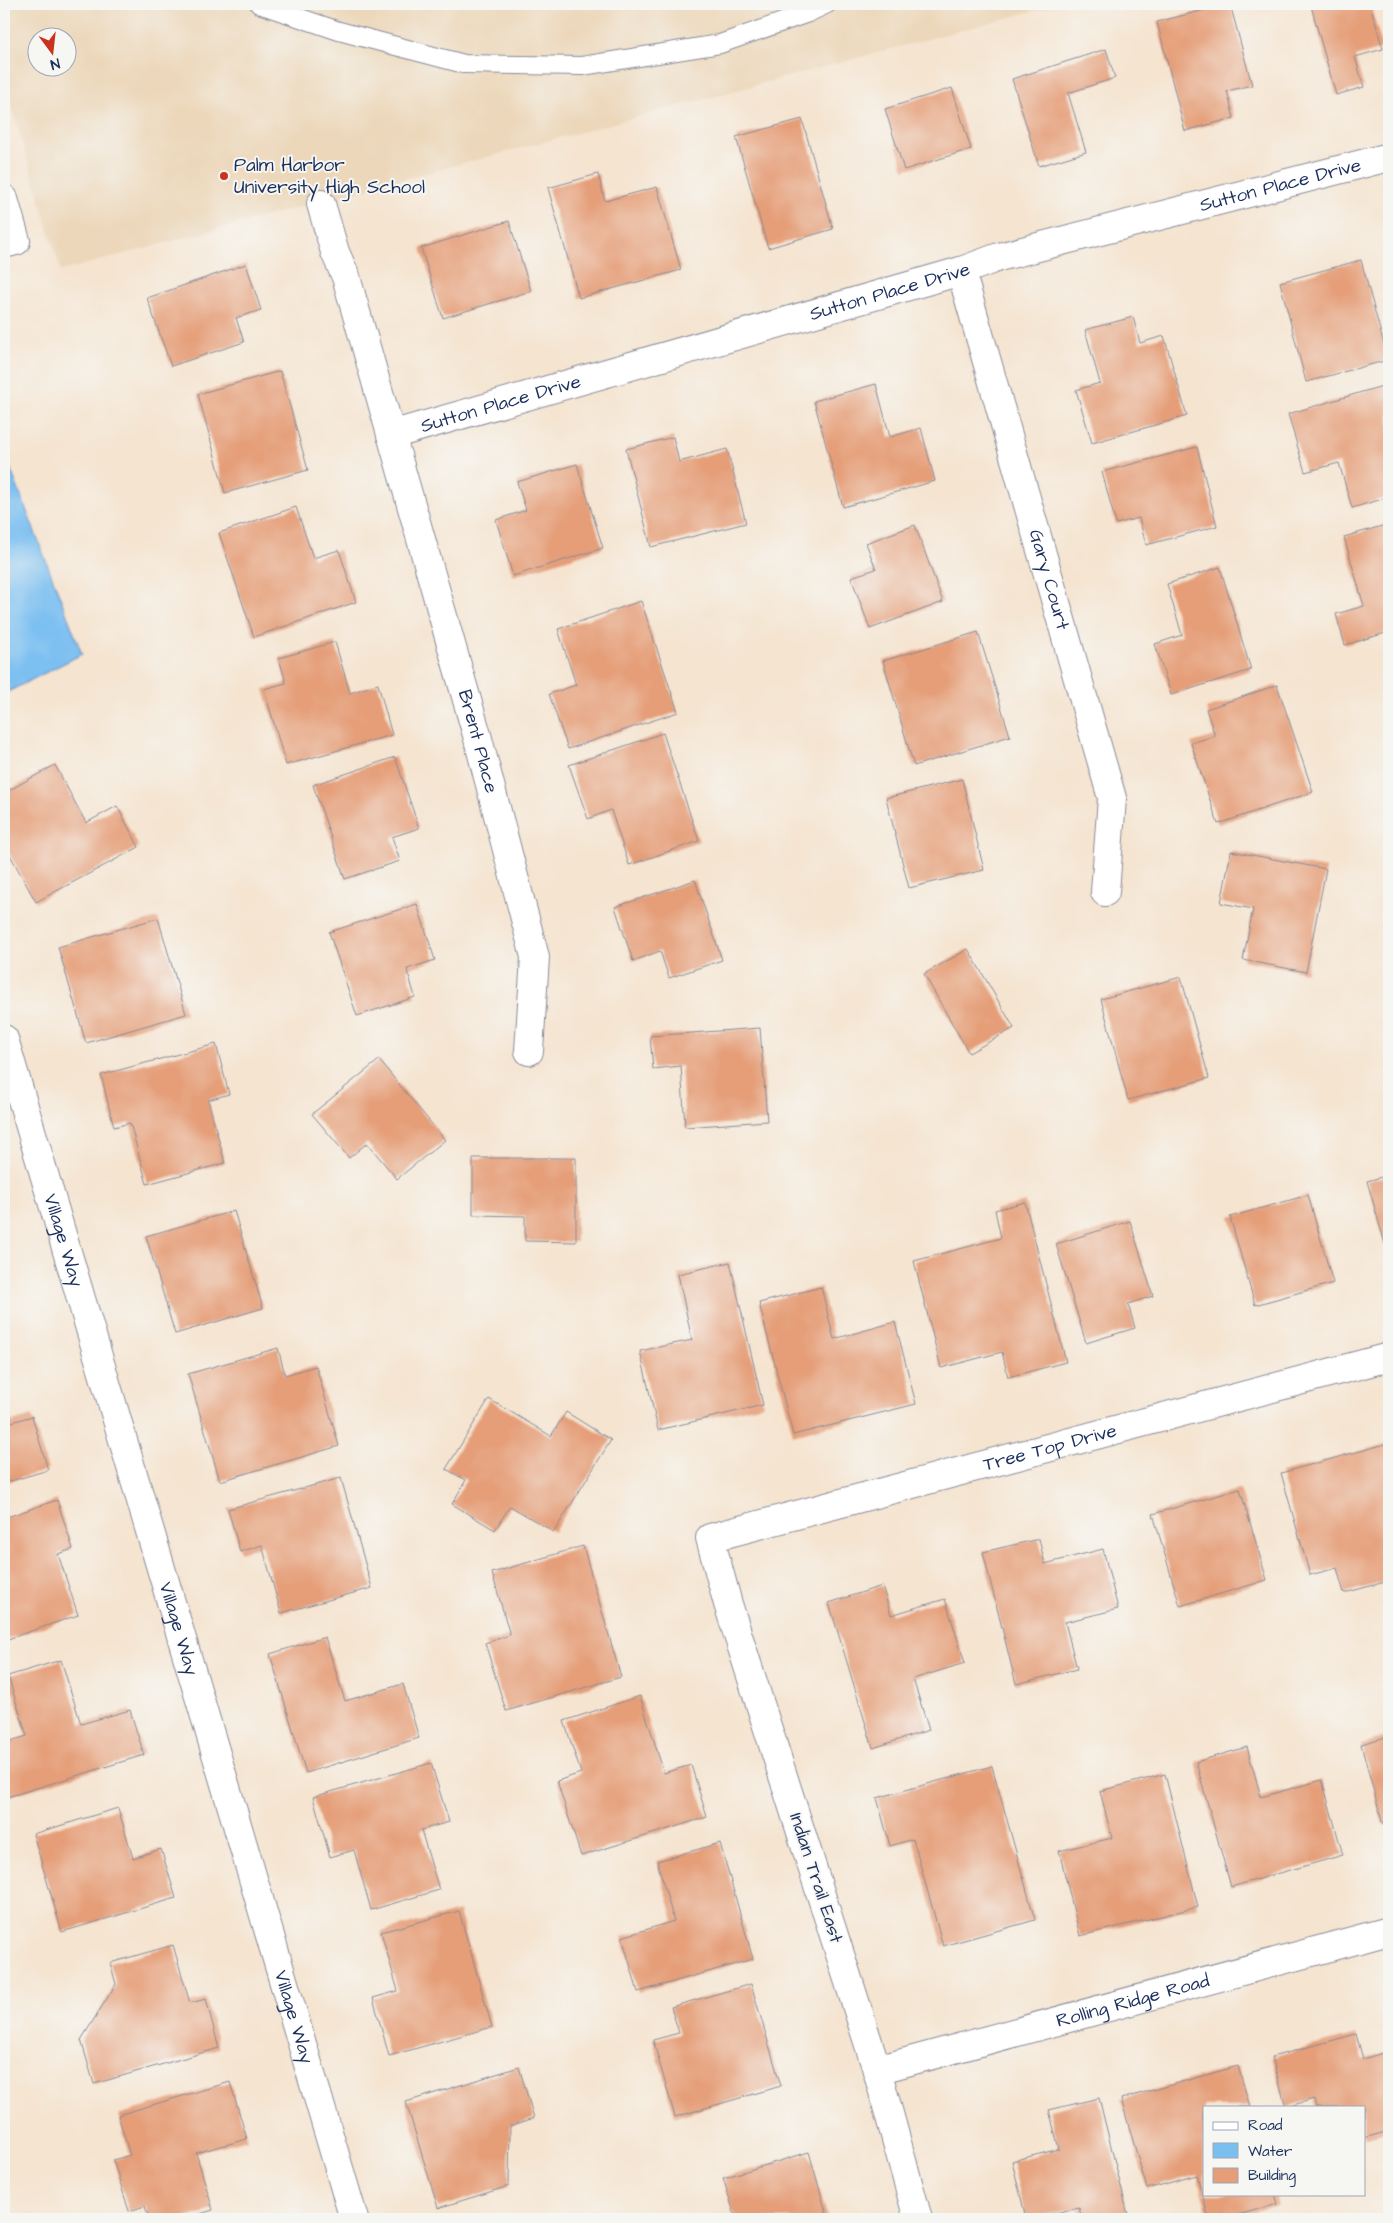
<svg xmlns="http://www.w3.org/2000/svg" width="1393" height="2223" font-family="'Architects Daughter',sans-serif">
<rect width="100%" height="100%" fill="#f6f6f2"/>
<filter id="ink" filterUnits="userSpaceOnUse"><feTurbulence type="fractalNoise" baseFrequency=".02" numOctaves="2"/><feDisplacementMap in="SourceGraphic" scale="10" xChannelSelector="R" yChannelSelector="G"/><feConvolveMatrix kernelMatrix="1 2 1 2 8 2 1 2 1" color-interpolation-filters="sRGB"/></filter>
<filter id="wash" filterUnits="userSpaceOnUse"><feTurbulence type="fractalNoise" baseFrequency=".0096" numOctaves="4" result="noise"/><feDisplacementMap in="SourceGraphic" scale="20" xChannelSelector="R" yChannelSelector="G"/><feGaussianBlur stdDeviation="1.12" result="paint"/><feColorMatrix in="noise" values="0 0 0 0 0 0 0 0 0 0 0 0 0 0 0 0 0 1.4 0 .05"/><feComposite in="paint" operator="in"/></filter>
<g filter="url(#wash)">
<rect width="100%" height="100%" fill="#f5e4d0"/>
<path fill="#ecd7ba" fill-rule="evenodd" d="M4,4h1055l-998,267 -57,-190zM38,38h30v30h-30z"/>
<polygon fill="#7bbff1" stroke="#4b77a8" points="4,452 82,654 4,694"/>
<g id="blocks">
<g fill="#e59e78">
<polygon points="1228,4 1230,4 1252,85 1227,91 1234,118 1185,131 1157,22"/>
<polygon points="1318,4 1370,4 1383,49 1355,57 1364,87 1336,95 1311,6"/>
<polygon points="1106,49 1115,78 1068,93 1086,152 1039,166 1012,79"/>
<polygon points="952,88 971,149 904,170 885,109"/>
<polygon points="802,119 833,229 768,248 736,137"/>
<polygon points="598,174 605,201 657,187 681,270 579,298 548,188"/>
<polygon points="509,221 531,291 443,318 421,248"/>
<polygon points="1361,260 1388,360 1306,382 1280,282"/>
<polygon points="246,264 261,310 236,318 244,342 171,366 147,298"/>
<polygon points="1133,317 1140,343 1164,336 1187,416 1092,443 1076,390 1100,383 1085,330"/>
<polygon points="280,371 308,470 225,493 198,394"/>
<polygon points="876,384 890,437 921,428 935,481 843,507 814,401"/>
<polygon points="1389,384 1389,497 1352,508 1339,463 1305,472 1288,414"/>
<polygon points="673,437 679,462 727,449 746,523 651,547 626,449"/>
<polygon points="1197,447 1217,526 1146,545 1139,518 1116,524 1102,472"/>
<polygon points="577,464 603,548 513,576 496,520 526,510 517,482"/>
<polygon points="296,507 313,558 339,550 356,602 254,637 219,533"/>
<polygon points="1389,524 1389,632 1345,645 1336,614 1364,606 1344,537"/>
<polygon points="915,525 943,602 870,629 851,577 876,569 866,543"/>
<polygon points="1220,567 1251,670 1171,695 1155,644 1182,635 1167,584"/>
<polygon points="641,601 678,712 568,749 549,694 576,685 558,629"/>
<polygon points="978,632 1010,736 914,766 883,661"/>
<polygon points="335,642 350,693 378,684 392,735 286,765 264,689 286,683 279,658"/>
<polygon points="1277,685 1313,792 1218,824 1191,743 1215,736 1206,709"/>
<polygon points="663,733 699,841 629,865 611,810 588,819 569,765"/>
<polygon points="395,757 419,828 392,837 400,861 345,879 313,785"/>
<polygon points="55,765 86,823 117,806 139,847 36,902 4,844 4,793"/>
<polygon points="962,779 984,870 909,888 886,798"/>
<polygon points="1231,851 1326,869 1306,972 1243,960 1253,909 1221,903"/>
<polygon points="695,880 722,960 669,978 660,951 633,961 615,907"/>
<polygon points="417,904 435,960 407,969 415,997 357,1016 329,932"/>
<polygon points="158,918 186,1014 86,1043 58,947"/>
<polygon points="968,949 1014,1028 969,1053 924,974"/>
<polygon points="1181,977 1209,1078 1128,1100 1101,999"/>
<polygon points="760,1028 767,1121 685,1127 681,1066 653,1069 650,1036"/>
<polygon points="216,1044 229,1094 208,1100 225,1163 147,1184 130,1123 114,1127 101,1075"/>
<polygon points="379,1060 445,1140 397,1179 367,1143 349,1158 312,1114"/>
<polygon points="473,1158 576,1158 576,1242 525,1241 525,1216 473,1215"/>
<polygon points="1389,1175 1389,1258 1367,1181"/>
<polygon points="1308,1195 1333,1283 1255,1305 1230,1217"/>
<polygon points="1025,1202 1066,1362 1008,1377 1002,1352 941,1368 914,1261 1001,1238 995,1210"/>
<polygon points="234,1211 263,1308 175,1334 146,1236"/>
<polygon points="1130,1221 1153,1296 1128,1304 1135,1328 1086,1343 1056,1244"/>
<polygon points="730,1262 763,1405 658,1430 640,1351 692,1340 678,1274"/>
<polygon points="821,1287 834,1339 895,1322 916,1404 793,1435 759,1303"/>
<polygon points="278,1348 285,1375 316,1366 339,1446 220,1481 188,1374"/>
<polygon points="4,1395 12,1422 32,1416 48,1470 4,1483"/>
<polygon points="489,1399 551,1436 566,1412 611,1440 554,1532 510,1506 495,1530 452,1504 466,1480 446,1469"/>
<polygon points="1389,1443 1389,1581 1344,1593 1337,1568 1310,1575 1281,1473"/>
<polygon points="341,1478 372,1588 281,1613 262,1545 240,1552 228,1509"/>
<polygon points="1240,1489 1267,1580 1180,1606 1153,1514"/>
<polygon points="57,1500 73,1549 58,1554 78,1615 5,1640 4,1518"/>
<polygon points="1039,1539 1045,1564 1103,1549 1118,1609 1065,1622 1077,1669 1016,1684 983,1552"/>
<polygon points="583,1546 621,1677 506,1711 485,1643 510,1635 492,1573"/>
<polygon points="882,1586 891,1615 945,1599 965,1663 913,1679 929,1730 873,1748 829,1603"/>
<polygon points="325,1637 345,1701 403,1684 419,1738 306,1773 270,1654"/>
<polygon points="61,1660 81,1724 130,1710 144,1755 4,1798 4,1743 27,1736 8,1676"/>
<polygon points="640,1696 664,1773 691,1765 707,1817 581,1856 557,1781 581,1773 564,1721"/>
<polygon points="1389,1736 1389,1824 1383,1825 1361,1744"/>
<polygon points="1247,1747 1261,1797 1322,1780 1343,1855 1231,1887 1196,1762"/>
<polygon points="431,1763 449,1822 421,1830 439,1890 371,1910 354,1850 330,1857 313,1797"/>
<polygon points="992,1766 1035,1920 943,1946 913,1839 890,1846 877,1798"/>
<polygon points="1165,1774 1198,1907 1080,1936 1059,1851 1112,1838 1100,1791"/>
<polygon points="118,1808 133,1858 161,1849 176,1898 62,1932 33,1834"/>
<polygon points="720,1843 753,1959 638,1992 622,1937 674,1921 657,1861"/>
<polygon points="459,1911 492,2027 389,2056 373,1998 398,1991 381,1932"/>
<polygon points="173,1945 190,2003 206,1999 219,2048 94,2084 81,2040 116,1984 110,1963"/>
<polygon points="751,1984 781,2086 675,2117 653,2040 679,2033 671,2007"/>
<polygon points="1356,2034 1363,2059 1389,2051 1389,2131 1364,2138 1364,2107 1316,2107 1314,2099 1286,2107 1272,2057"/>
<polygon points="1238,2066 1250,2107 1204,2107 1204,2194 1275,2194 1278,2204 1223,2219 1209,2219 1197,2175 1147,2189 1121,2099"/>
<polygon points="519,2067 534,2118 510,2126 509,2186 438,2208 406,2102"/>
<polygon points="230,2082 247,2139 196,2153 213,2210 183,2219 149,2219 145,2206 129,2211 113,2160 130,2155 118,2115"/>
<polygon points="1099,2098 1129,2219 1082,2219 1079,2208 1026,2219 1012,2161 1059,2149 1049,2110"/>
<polygon points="809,2152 828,2219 736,2219 723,2178"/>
</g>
</g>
</g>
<g filter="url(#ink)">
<use href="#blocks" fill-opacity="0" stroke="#888a97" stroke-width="1"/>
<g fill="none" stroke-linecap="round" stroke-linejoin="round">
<g stroke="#888a97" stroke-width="20">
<polyline id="service" points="259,4 339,31 464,64 582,66 720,44 808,13 827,4"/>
</g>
<g stroke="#888a97" stroke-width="30">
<g id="minor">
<polyline points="4,199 16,241 4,244"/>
<path id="s1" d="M321,204l14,48 11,25 131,458 58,222 -6,94"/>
<path id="s2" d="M961,271l151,527 -7,94"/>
<path id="s3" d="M391,435l570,-164 38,-14 390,-100"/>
<path id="s4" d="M4,1039l350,1180"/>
<path id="s5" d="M877,2070l512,-139"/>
<path id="s6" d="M918,2219l-41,-149 -149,-466 -18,-66 679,-181"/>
</g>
</g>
<use href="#service" stroke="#fff" stroke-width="18"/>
<use href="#minor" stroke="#fff" stroke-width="28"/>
</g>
</g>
<circle fill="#c8321e" stroke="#f6f6f2" stroke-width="2" cx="224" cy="176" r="5"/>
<g text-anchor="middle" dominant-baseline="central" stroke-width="4" stroke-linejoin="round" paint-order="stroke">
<g font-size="19" fill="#1b2f5e" stroke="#f6f6f2" text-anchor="start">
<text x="234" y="165">Palm Harbor<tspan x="234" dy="22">University High School</tspan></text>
</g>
<g font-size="19" fill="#1b2f5e" stroke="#f6f6f2">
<text stroke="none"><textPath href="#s3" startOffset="924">Sutton Place Drive</textPath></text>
<text stroke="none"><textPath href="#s3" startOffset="519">Sutton Place Drive</textPath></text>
<text stroke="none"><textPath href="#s3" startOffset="114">Sutton Place Drive</textPath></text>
<text stroke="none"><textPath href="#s2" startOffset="321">Gary Court</textPath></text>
<text stroke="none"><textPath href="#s1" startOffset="560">Brent Place</textPath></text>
<text stroke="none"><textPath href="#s4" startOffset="210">Village Way</textPath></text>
<text stroke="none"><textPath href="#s6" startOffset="1064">Tree Top Drive</textPath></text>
<text stroke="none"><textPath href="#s4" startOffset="615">Village Way</textPath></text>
<text transform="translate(816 1878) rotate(72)">Indian Trail East</text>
<text stroke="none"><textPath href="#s5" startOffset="265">Rolling Ridge Road</textPath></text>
<text stroke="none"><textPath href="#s4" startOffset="1020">Village Way</textPath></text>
</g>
</g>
<rect width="1393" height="2223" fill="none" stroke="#f6f6f2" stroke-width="20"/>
<rect x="1203" y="2106" width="162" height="90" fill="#f6f6f2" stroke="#9ea6b7"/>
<rect x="1213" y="2122" width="25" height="8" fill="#ffffff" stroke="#9ea6b7"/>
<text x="1248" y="2130" font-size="15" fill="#1b2f5e">Road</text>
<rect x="1213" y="2143" width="25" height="15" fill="#7bbff1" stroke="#9ea6b7"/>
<text x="1248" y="2156" font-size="15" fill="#1b2f5e">Water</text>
<rect x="1213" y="2168" width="25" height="15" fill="#e59e78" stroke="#9ea6b7"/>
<text x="1248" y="2180" font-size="15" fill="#1b2f5e">Building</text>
<g transform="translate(52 52) rotate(165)"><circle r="24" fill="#f6f6f2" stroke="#9ea6b7"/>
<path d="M0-4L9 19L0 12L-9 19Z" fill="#c8321e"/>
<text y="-8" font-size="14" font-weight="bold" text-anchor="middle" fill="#1b2f5e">N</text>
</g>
</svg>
